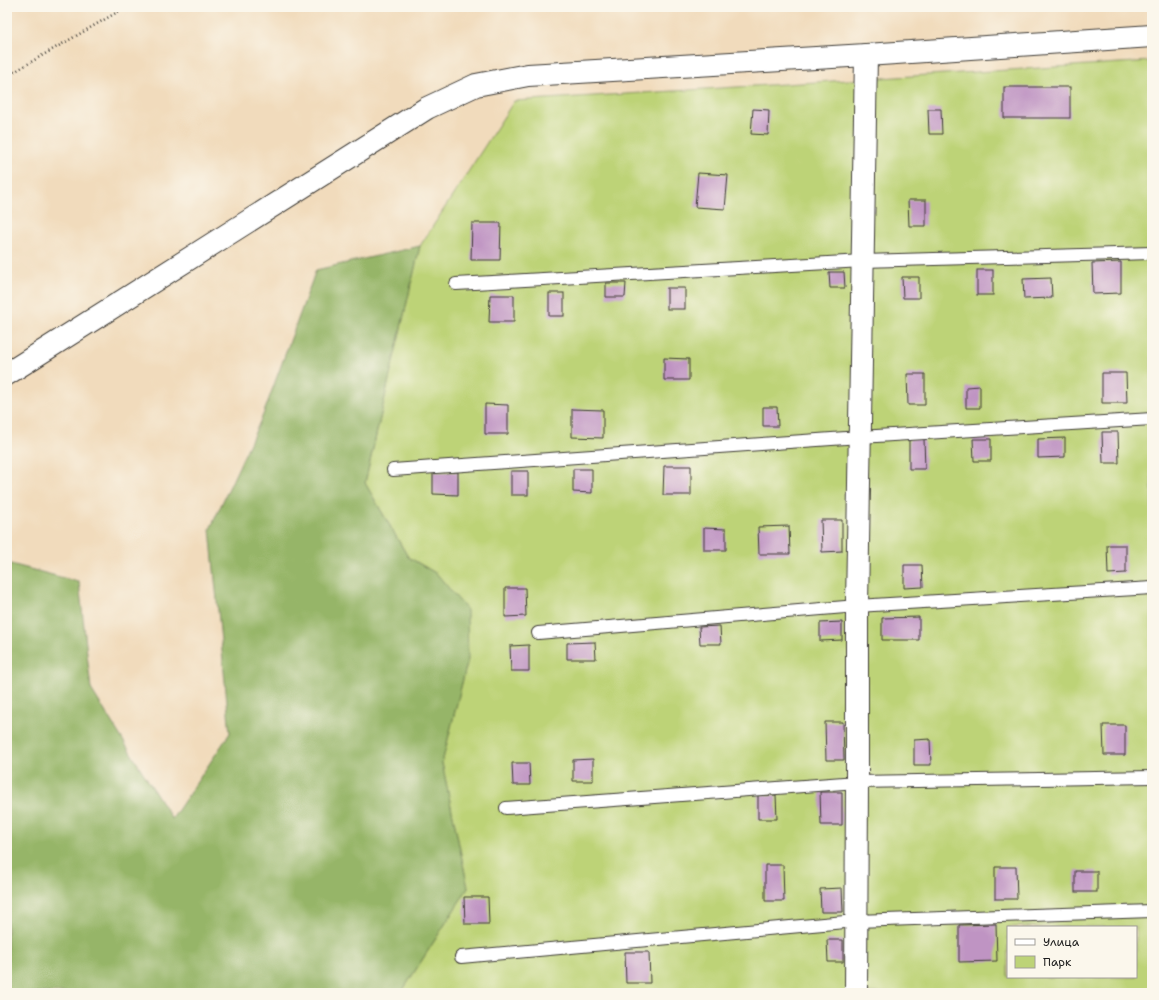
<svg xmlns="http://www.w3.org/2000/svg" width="1159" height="1000" font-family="'Shantell Sans',sans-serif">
<rect width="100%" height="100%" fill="#fbf7ec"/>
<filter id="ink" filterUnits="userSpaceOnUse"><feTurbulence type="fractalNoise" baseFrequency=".025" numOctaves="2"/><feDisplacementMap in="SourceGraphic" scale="8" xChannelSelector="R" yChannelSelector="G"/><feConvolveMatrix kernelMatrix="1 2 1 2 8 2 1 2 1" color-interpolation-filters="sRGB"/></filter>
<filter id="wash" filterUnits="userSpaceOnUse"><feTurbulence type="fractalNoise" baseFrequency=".012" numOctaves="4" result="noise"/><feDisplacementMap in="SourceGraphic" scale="16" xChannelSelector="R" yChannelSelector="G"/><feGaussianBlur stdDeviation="0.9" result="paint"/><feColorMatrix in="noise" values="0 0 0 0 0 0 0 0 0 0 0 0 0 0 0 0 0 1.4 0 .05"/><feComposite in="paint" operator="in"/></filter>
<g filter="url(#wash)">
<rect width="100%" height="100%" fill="#f1dbbc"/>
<path fill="#bdd377" stroke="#6c784a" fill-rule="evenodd" d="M1152,61v932h-751l67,-105 -26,-125 26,-104 -31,-85 -29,-17 -43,-74 55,-237 94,-145zM1008,927h128v50h-128z"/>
<polygon fill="#96b568" stroke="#596842" points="420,246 365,483 408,557 437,574 467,610 468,659 442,763 468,888 401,993 7,993 7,563 79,582 91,689 172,819 230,733 210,529 263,415 316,270"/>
<g id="blocks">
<g fill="#bf94c3">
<rect x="1004" y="87" width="66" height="31"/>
<polygon points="753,109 769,110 768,135 751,134"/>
<polygon points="928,109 941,109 942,134 929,134"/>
<polygon points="698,173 728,175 725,209 695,207"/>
<polygon points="908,200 926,200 926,226 909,226"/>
<polygon points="472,223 501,223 500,260 471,260"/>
<polygon points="1121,262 1121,293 1093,294 1092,263"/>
<rect x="977" y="270" width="16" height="25"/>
<polygon points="829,272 844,272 845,288 830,288"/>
<polygon points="902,277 919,277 919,298 903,298"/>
<polygon points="1051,278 1052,298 1024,299 1023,279"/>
<polygon points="606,283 626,283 625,297 606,297"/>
<rect x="667" y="288" width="18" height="21"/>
<rect x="549" y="293" width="15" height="23"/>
<polygon points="490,295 514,295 514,322 489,322"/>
<polygon points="664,358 689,359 689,380 664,380"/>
<polygon points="1102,373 1126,373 1127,403 1102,403"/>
<polygon points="907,374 925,374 925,405 908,405"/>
<polygon points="980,386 980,408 966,408 966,387"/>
<polygon points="485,404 508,405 508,434 485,434"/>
<polygon points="763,407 777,407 778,426 763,426"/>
<polygon points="572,409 603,410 603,438 572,437"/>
<polygon points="1102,432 1118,432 1119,463 1103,463"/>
<polygon points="1065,438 1065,457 1038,458 1038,439"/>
<polygon points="909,439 924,439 925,469 909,469"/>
<polygon points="973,439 991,439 991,461 974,461"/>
<polygon points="664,466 691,466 691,495 663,495"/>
<polygon points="573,469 592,469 592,493 573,492"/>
<rect x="511" y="471" width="17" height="24"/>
<polygon points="433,472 458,472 458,495 433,494"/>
<polygon points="821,520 842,520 842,551 822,552"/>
<polygon points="789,526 790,554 759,554 758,527"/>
<polygon points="704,528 726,529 726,550 704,550"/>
<polygon points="1107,545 1126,545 1126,573 1108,574"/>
<polygon points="904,565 922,565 923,587 904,588"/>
<polygon points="505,588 525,588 526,616 505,617"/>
<polygon points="919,617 919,640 882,640 882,618"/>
<polygon points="842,622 842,640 820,641 820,623"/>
<polygon points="720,626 721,644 700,644 699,627"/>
<polygon points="595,642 596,659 567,659 567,643"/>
<polygon points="529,645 529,671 511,671 510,646"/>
<polygon points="825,722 843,722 844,760 826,760"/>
<polygon points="1103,725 1125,725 1125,755 1104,755"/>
<polygon points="930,739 931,765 914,765 914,740"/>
<polygon points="593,759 593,781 573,781 573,760"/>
<polygon points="512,763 529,763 530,785 513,785"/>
<polygon points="820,792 842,792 842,825 821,825"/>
<polygon points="758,795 776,795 777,819 758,819"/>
<polygon points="765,865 783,865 784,901 765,901"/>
<polygon points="995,867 1016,867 1017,899 995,899"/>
<rect x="1075" y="871" width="22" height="21"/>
<polygon points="842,888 843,912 821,912 820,889"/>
<polygon points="464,897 488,897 489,924 465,924"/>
<polygon points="996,924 997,961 959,962 959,925"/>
<polygon points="827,940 843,940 843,962 828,962"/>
<polygon points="625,952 649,952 650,983 626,983"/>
</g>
</g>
</g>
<g filter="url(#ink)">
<use href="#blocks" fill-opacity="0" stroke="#3c3934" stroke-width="1"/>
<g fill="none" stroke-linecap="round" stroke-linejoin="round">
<g stroke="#3c3934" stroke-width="14">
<g id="service">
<polyline points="456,284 863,261 1152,253"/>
<polyline points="393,470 860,437 1152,419"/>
<polyline points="538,633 857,606 1152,588"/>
<polyline points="506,808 857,782 1152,777"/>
<polyline points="461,957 856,921 1152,911"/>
</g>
</g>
<g stroke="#3c3934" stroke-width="24">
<polyline id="minor" points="856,993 857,782 857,606 866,55"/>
</g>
<g stroke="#3c3934" stroke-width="24">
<polyline id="tertiary" points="7,374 427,108 476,85 528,75 866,55 1152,36"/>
</g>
<polyline stroke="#3c3934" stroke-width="2.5" stroke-dasharray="1 3" stroke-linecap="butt" points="7,76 126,7"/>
<use href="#service" stroke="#fff" stroke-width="12"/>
<use href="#minor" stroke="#fff" stroke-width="22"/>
<use href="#tertiary" stroke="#fff" stroke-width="22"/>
</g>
</g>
<rect width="1159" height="1000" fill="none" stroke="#fbf7ec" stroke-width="24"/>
<rect x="1007" y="926" width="130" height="52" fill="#fbf7ec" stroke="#a29f99"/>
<rect x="1015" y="939" width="20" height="6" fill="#ffffff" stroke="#a29f99"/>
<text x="1043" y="946" font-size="12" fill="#1c1c1c">Улица</text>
<rect x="1015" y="956" width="20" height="12" fill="#bdd377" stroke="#a29f99"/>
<text x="1043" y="966" font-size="12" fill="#1c1c1c">Парк</text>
</svg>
